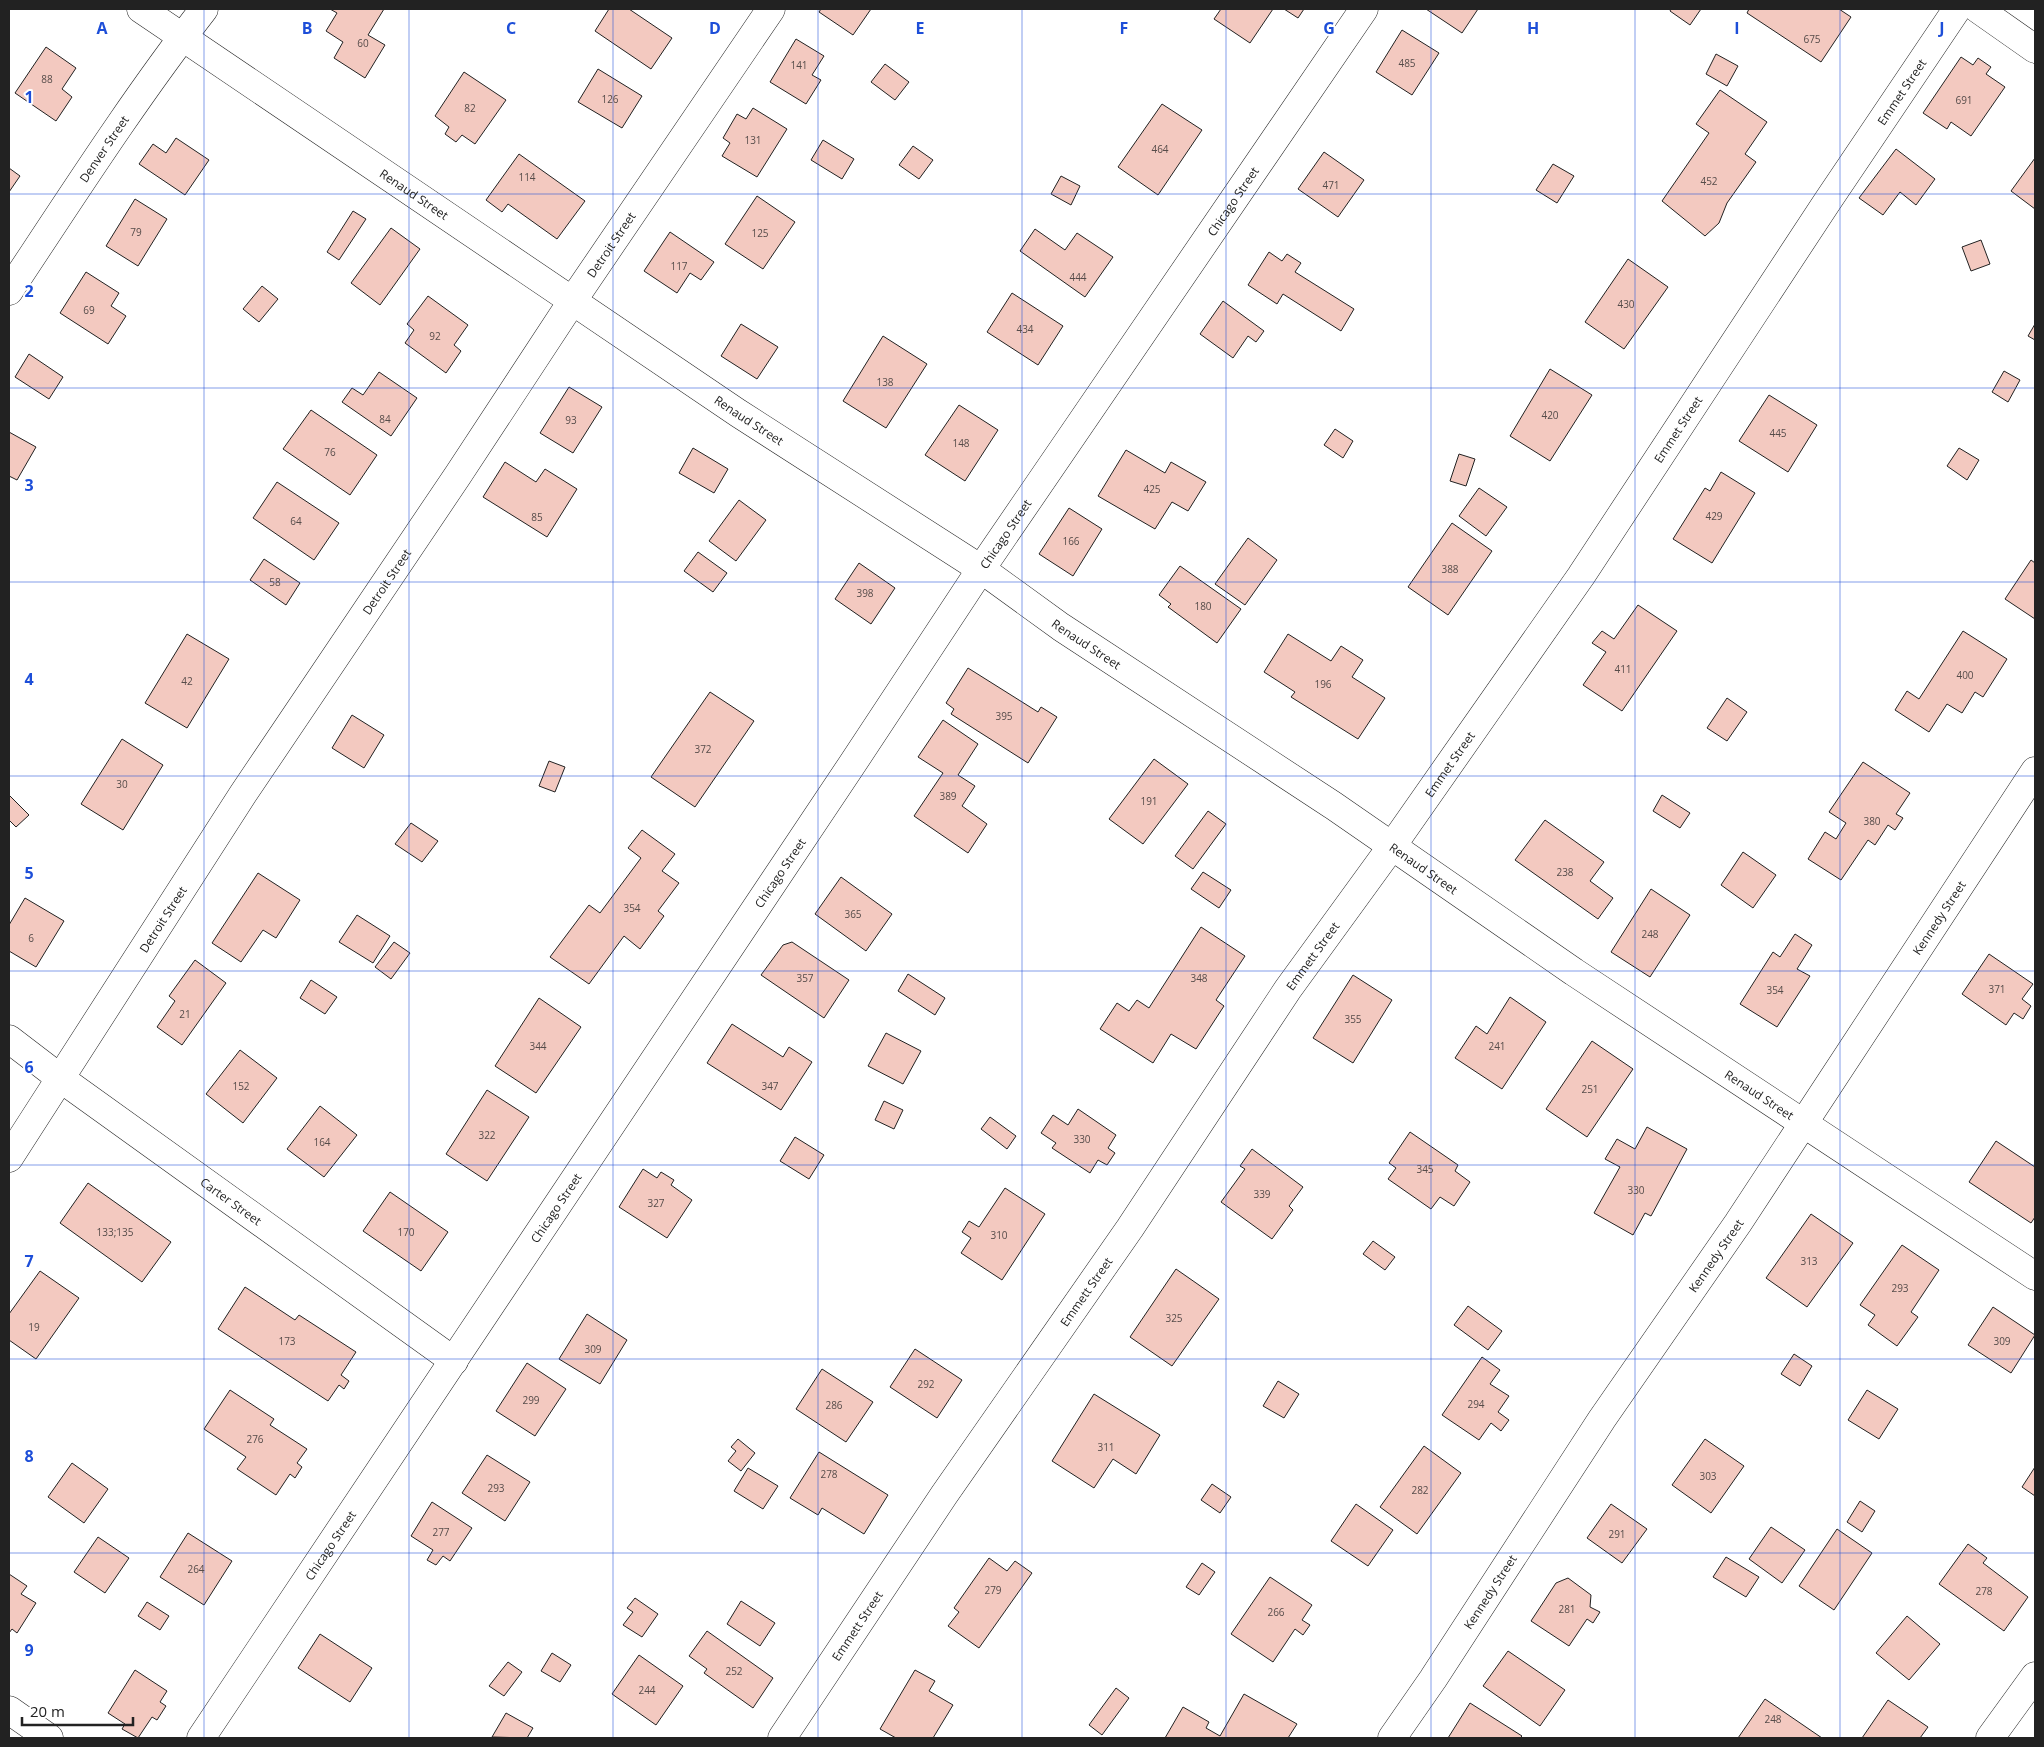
<svg xmlns="http://www.w3.org/2000/svg" width="2044" height="1747" font-family="'Open Sans',sans-serif">
<rect width="100%" height="100%" fill="#fff"/>
<g fill="#f3c9c0" stroke="#222">
<polygon points="330,9 384,9 368,35 385,45 365,78 334,58 343,42 326,31 337,13"/>
<polygon points="609,9 629,9 672,38 651,69 595,31"/>
<polygon points="821,9 871,9 853,35 819,12"/>
<polygon points="1221,9 1273,9 1250,43 1214,19"/>
<polygon points="1284,9 1304,9 1298,18"/>
<polygon points="1426,9 1478,9 1462,33"/>
<polygon points="1671,9 1701,9 1690,25 1670,11"/>
<polygon points="1749,9 1839,9 1851,17 1821,62 1747,13"/>
<polygon points="1402,30 1439,53 1412,95 1376,72"/>
<polygon points="796,39 824,56 812,75 821,80 806,104 770,82"/>
<polygon points="46,47 76,68 62,89 72,97 56,121 15,93"/>
<polygon points="1716,54 1738,66 1727,86 1706,74"/>
<polygon points="1961,57 1973,65 1978,58 1991,67 1986,74 2005,87 1971,136 1951,122 1947,129 1923,113"/>
<polygon points="885,64 909,82 895,100 871,82"/>
<polygon points="598,69 642,96 622,128 578,102"/>
<polygon points="464,72 506,100 475,144 462,135 456,142 445,134 449,127 435,116"/>
<polygon points="1720,90 1767,122 1745,154 1756,162 1727,203 1719,223 1705,236 1662,201 1709,133 1696,124"/>
<polygon points="1162,104 1202,130 1158,195 1118,167"/>
<polygon points="753,108 787,129 757,177 722,156 730,143 723,138 737,114 746,119"/>
<polygon points="176,138 209,160 185,195 139,164 153,144 166,153"/>
<polygon points="823,140 854,159 842,179 811,160"/>
<polygon points="913,146 933,160 919,179 899,165"/>
<polygon points="1896,149 1935,179 1916,205 1900,192 1883,215 1859,198"/>
<polygon points="1324,152 1364,180 1338,217 1298,189"/>
<polygon points="519,154 585,201 557,239 508,204 502,212 486,200"/>
<polygon points="2035,158 2035,209 2011,191"/>
<polygon points="1553,164 1574,176 1557,203 1536,190"/>
<polygon points="9,168 20,176 9,192"/>
<polygon points="1061,176 1080,186 1071,205 1051,194"/>
<polygon points="757,196 795,222 763,269 725,244"/>
<polygon points="135,199 167,219 138,266 106,246"/>
<polygon points="353,211 366,219 339,260 327,252"/>
<polygon points="391,228 420,249 380,305 351,283"/>
<polygon points="1035,229 1065,250 1077,233 1113,257 1085,297 1020,251"/>
<polygon points="670,232 714,262 701,280 690,273 677,293 644,271"/>
<polygon points="1981,240 1990,264 1971,271 1962,247"/>
<polygon points="1269,252 1282,261 1287,254 1301,263 1295,272 1354,309 1341,331 1283,294 1277,304 1248,285"/>
<polygon points="1628,259 1668,287 1624,349 1585,322"/>
<polygon points="86,272 119,293 111,306 126,316 108,344 60,313"/>
<polygon points="262,286 278,299 259,322 243,309"/>
<polygon points="1012,293 1063,326 1038,365 987,332"/>
<polygon points="428,296 468,325 454,345 461,351 446,373 405,343 414,330 407,324"/>
<polygon points="1223,301 1264,331 1256,342 1248,336 1233,358 1200,334"/>
<polygon points="741,324 778,347 757,379 721,356"/>
<polygon points="2035,324 2035,340 2028,336"/>
<polygon points="883,336 927,364 886,428 843,401"/>
<polygon points="29,354 63,377 49,399 15,377"/>
<polygon points="1550,369 1592,395 1550,461 1510,436"/>
<polygon points="2004,371 2020,380 2008,402 1992,392"/>
<polygon points="379,372 417,398 391,436 342,402 352,388 363,395"/>
<polygon points="569,387 602,407 573,453 540,433"/>
<polygon points="1769,395 1817,425 1788,472 1739,441"/>
<polygon points="959,405 998,430 965,481 925,455"/>
<polygon points="311,410 377,455 350,495 283,449"/>
<polygon points="1335,429 1353,441 1343,458 1324,445"/>
<polygon points="9,432 36,447 17,480 9,476"/>
<polygon points="693,448 728,469 714,493 679,473"/>
<polygon points="1959,448 1979,460 1967,480 1947,466"/>
<polygon points="1126,450 1165,473 1171,462 1206,482 1188,511 1172,502 1155,529 1098,496"/>
<polygon points="1459,454 1475,459 1466,486 1450,481"/>
<polygon points="505,462 536,482 545,469 577,489 547,537 483,497"/>
<polygon points="1721,472 1755,493 1712,563 1673,539 1705,488 1710,491"/>
<polygon points="277,482 339,523 314,560 253,518"/>
<polygon points="1479,488 1507,507 1486,536 1459,516"/>
<polygon points="739,500 766,520 736,561 709,541"/>
<polygon points="1069,508 1102,529 1073,576 1039,554"/>
<polygon points="1452,523 1492,551 1448,615 1408,587"/>
<polygon points="1248,538 1277,560 1245,605 1215,584"/>
<polygon points="698,552 727,573 713,592 684,571"/>
<polygon points="264,559 300,583 286,605 250,580"/>
<polygon points="2031,560 2035,563 2035,619 2005,599"/>
<polygon points="859,563 895,588 871,624 835,599"/>
<polygon points="1180,566 1241,609 1217,643 1168,607 1171,604 1159,595"/>
<polygon points="1638,605 1677,631 1622,711 1583,685 1606,652 1592,643 1602,631 1614,639"/>
<polygon points="1963,631 2007,659 1983,697 1975,692 1962,713 1947,704 1929,732 1895,710 1907,691 1919,699"/>
<polygon points="187,634 229,659 187,728 145,703"/>
<polygon points="1288,634 1331,661 1341,646 1363,660 1352,677 1385,698 1358,739 1291,697 1295,692 1264,672"/>
<polygon points="968,668 1038,712 1041,707 1057,717 1028,763 951,714 954,709 946,703"/>
<polygon points="710,692 754,721 695,807 651,777"/>
<polygon points="1727,698 1747,712 1727,741 1707,728"/>
<polygon points="352,715 384,735 364,768 332,748"/>
<polygon points="943,720 978,744 958,775 975,786 962,806 987,824 968,853 914,816 943,773 918,757"/>
<polygon points="122,739 163,765 123,830 81,804"/>
<polygon points="1154,759 1188,784 1143,844 1109,819"/>
<polygon points="549,761 565,767 555,792 539,786"/>
<polygon points="1863,762 1910,793 1896,814 1903,818 1895,830 1888,825 1875,845 1868,840 1841,880 1808,859 1825,832 1836,839 1846,823 1829,812"/>
<polygon points="1662,795 1690,813 1680,828 1653,811"/>
<polygon points="10,796 29,815 16,827 9,820 9,797"/>
<polygon points="1208,811 1226,824 1193,869 1175,856"/>
<polygon points="1545,820 1604,862 1590,881 1613,898 1598,919 1515,860"/>
<polygon points="411,823 438,841 422,862 395,844"/>
<polygon points="642,830 675,854 662,871 679,883 658,911 664,916 640,949 624,936 589,984 550,957 589,905 600,913 641,858 628,848"/>
<polygon points="1743,852 1776,875 1753,908 1721,885"/>
<polygon points="1203,872 1231,890 1219,908 1191,889"/>
<polygon points="258,873 300,900 276,938 263,930 241,962 212,943"/>
<polygon points="841,877 892,914 866,951 815,914"/>
<polygon points="1651,889 1690,915 1650,977 1611,952"/>
<polygon points="25,898 64,921 36,967 9,951 9,925"/>
<polygon points="357,915 390,936 373,963 339,942"/>
<polygon points="1201,927 1245,956 1216,1000 1224,1006 1196,1049 1171,1034 1153,1063 1100,1029 1117,1003 1129,1011 1137,1000 1149,1008"/>
<polygon points="1795,934 1812,945 1797,969 1810,976 1777,1027 1740,1004 1773,952 1780,957"/>
<polygon points="394,942 410,953 391,979 375,967"/>
<polygon points="792,942 849,980 824,1018 761,975 783,945"/>
<polygon points="1989,954 2033,984 2022,999 2031,1006 2023,1019 2014,1013 2006,1025 1962,994"/>
<polygon points="195,960 226,983 182,1045 157,1027 175,1001 169,996"/>
<polygon points="908,974 945,998 935,1015 898,991"/>
<polygon points="1353,975 1392,1000 1353,1063 1313,1038"/>
<polygon points="311,980 337,997 325,1014 300,998"/>
<polygon points="1510,997 1546,1022 1502,1089 1455,1058 1476,1026 1487,1034"/>
<polygon points="539,998 581,1027 536,1093 495,1066"/>
<polygon points="732,1024 783,1057 789,1047 812,1062 781,1110 707,1063"/>
<polygon points="886,1033 921,1051 903,1084 868,1066"/>
<polygon points="1592,1041 1633,1069 1587,1137 1546,1109"/>
<polygon points="240,1050 277,1078 243,1123 206,1094"/>
<polygon points="487,1090 529,1117 487,1181 446,1154"/>
<polygon points="884,1101 903,1110 894,1129 875,1120"/>
<polygon points="320,1106 357,1135 324,1177 287,1149"/>
<polygon points="1078,1109 1116,1135 1108,1148 1115,1153 1107,1165 1098,1160 1090,1173 1052,1148 1056,1143 1041,1133 1053,1115 1068,1125"/>
<polygon points="990,1117 1016,1136 1007,1149 981,1129"/>
<polygon points="1647,1127 1687,1149 1651,1216 1645,1213 1633,1235 1594,1213 1620,1167 1605,1159 1617,1139 1635,1149"/>
<polygon points="1410,1132 1458,1165 1455,1171 1470,1182 1454,1206 1440,1197 1431,1209 1388,1179 1396,1168 1389,1163"/>
<polygon points="795,1137 824,1155 809,1179 780,1161"/>
<polygon points="1996,1141 2035,1167 2035,1217 2031,1223 1969,1182"/>
<polygon points="1252,1149 1303,1187 1289,1206 1293,1210 1272,1239 1221,1202 1245,1169 1240,1166"/>
<polygon points="643,1169 657,1178 661,1172 674,1180 671,1185 692,1200 667,1238 619,1207"/>
<polygon points="88,1183 171,1242 142,1282 60,1223"/>
<polygon points="1005,1188 1045,1214 1002,1280 961,1253 971,1238 962,1232 969,1221 979,1227"/>
<polygon points="390,1192 448,1232 421,1271 363,1231"/>
<polygon points="1811,1214 1853,1243 1807,1307 1766,1278"/>
<polygon points="1373,1241 1395,1257 1385,1270 1363,1254"/>
<polygon points="1902,1245 1939,1270 1911,1312 1918,1317 1897,1346 1868,1325 1875,1315 1860,1305"/>
<polygon points="1176,1269 1219,1299 1172,1366 1130,1337"/>
<polygon points="40,1271 79,1298 36,1359 9,1340 9,1314"/>
<polygon points="245,1287 295,1320 299,1315 356,1352 341,1375 349,1381 344,1389 339,1385 328,1401 218,1329"/>
<polygon points="1468,1306 1502,1331 1488,1350 1454,1325"/>
<polygon points="1993,1307 2035,1335 2011,1373 1968,1345"/>
<polygon points="587,1314 627,1340 600,1384 559,1359"/>
<polygon points="915,1349 962,1380 937,1418 890,1387"/>
<polygon points="1794,1354 1812,1366 1800,1386 1781,1374"/>
<polygon points="1482,1357 1500,1370 1490,1384 1509,1396 1498,1412 1509,1420 1501,1431 1491,1423 1479,1440 1442,1415"/>
<polygon points="527,1363 566,1389 535,1436 496,1411"/>
<polygon points="822,1369 873,1402 846,1442 796,1409"/>
<polygon points="1278,1381 1299,1394 1284,1418 1263,1406"/>
<polygon points="230,1390 274,1419 270,1425 307,1449 297,1463 302,1467 295,1478 290,1474 276,1495 237,1469 246,1457 204,1429"/>
<polygon points="1867,1390 1898,1409 1879,1439 1848,1420"/>
<polygon points="1094,1394 1160,1435 1136,1474 1113,1459 1094,1488 1052,1461"/>
<polygon points="738,1439 755,1453 741,1471 728,1461 736,1451 731,1447"/>
<polygon points="1705,1439 1744,1466 1711,1513 1672,1485"/>
<polygon points="1424,1446 1461,1473 1417,1534 1380,1507"/>
<polygon points="819,1452 888,1495 864,1534 822,1508 818,1515 790,1498"/>
<polygon points="487,1455 530,1482 505,1521 462,1493"/>
<polygon points="72,1463 108,1489 84,1523 48,1497"/>
<polygon points="2035,1467 2035,1496 2022,1487"/>
<polygon points="748,1468 778,1486 763,1509 734,1491"/>
<polygon points="1212,1484 1231,1497 1220,1513 1201,1500"/>
<polygon points="1860,1501 1875,1511 1862,1532 1847,1522"/>
<polygon points="432,1502 472,1528 450,1561 443,1556 436,1565 427,1560 433,1550 411,1536"/>
<polygon points="1356,1504 1393,1530 1368,1566 1331,1541"/>
<polygon points="1611,1504 1647,1529 1622,1563 1587,1538"/>
<polygon points="1771,1527 1805,1550 1782,1583 1749,1559"/>
<polygon points="1837,1529 1872,1553 1834,1610 1799,1586"/>
<polygon points="188,1533 232,1561 204,1605 160,1577"/>
<polygon points="98,1537 129,1558 105,1593 74,1572"/>
<polygon points="1968,1544 1987,1558 1983,1563 2028,1597 2004,1631 1939,1584"/>
<polygon points="1726,1557 1759,1577 1746,1597 1713,1577"/>
<polygon points="989,1558 1007,1571 1015,1561 1032,1573 979,1648 948,1626 959,1612 954,1608"/>
<polygon points="1202,1563 1215,1572 1199,1595 1186,1587"/>
<polygon points="9,1574 27,1586 21,1594 36,1603 17,1633 12,1629 9,1633"/>
<polygon points="1270,1577 1312,1605 1302,1620 1310,1625 1303,1635 1295,1629 1273,1662 1231,1634"/>
<polygon points="1568,1578 1591,1595 1590,1607 1600,1612 1593,1623 1587,1619 1569,1646 1531,1621 1556,1583"/>
<polygon points="635,1598 658,1614 642,1637 623,1625 633,1612 627,1608"/>
<polygon points="741,1601 775,1623 760,1646 727,1624"/>
<polygon points="147,1602 169,1616 160,1630 138,1616"/>
<polygon points="1907,1616 1940,1644 1909,1680 1876,1653"/>
<polygon points="707,1631 773,1678 753,1708 704,1673 707,1669 689,1656"/>
<polygon points="320,1634 372,1668 350,1702 298,1668"/>
<polygon points="1508,1651 1565,1690 1540,1726 1483,1686"/>
<polygon points="552,1653 571,1665 560,1682 541,1671"/>
<polygon points="639,1655 683,1686 656,1725 612,1694"/>
<polygon points="508,1662 522,1672 504,1696 489,1686"/>
<polygon points="135,1670 167,1691 160,1702 166,1706 157,1720 152,1717 138,1738 122,1729 125,1724 108,1713"/>
<polygon points="915,1670 935,1681 929,1691 953,1705 933,1738 896,1738 880,1729"/>
<polygon points="1116,1688 1129,1698 1102,1735 1089,1725"/>
<polygon points="1244,1694 1297,1724 1288,1738 1165,1738 1183,1707 1209,1722 1206,1728 1220,1736"/>
<polygon points="1765,1699 1822,1738 1738,1738"/>
<polygon points="1888,1700 1928,1727 1920,1738 1862,1738"/>
<polygon points="1470,1703 1522,1736 1520,1738 1448,1738"/>
<polygon points="506,1713 533,1728 527,1738 492,1737"/>
</g>
<g fill="none" stroke-linecap="round" stroke-linejoin="round">
<g stroke="#222" stroke-width="29">
<g id="minor">
<path id="s1" d="M141,9l597,404 243,156 80,58 273,179 240,166 461,304"/>
<path id="s2" d="M9,291c63,-95 125,-192 195,-282"/>
<path id="s3" d="M9,1039l51,39 394,283"/>
<path id="s4" d="M9,1158l234,-364 215,-319 115,-175 198,-291"/>
<path id="s5" d="M201,1738l650,-972 130,-197 383,-560"/>
<path id="s6" d="M782,1738l162,-243 186,-267 158,-239 104,-143 189,-270 246,-374 130,-193"/>
<path id="s7" d="M1392,1738l41,-59 169,-260 136,-196 297,-452"/>
<polyline points="1990,1738 2035,1676"/>
</g>
</g>
<g stroke="#222" stroke-width="29">
<g id="tertiary">
<polyline points="1978,9 2035,49"/>
<polyline points="9,1710 49,1738"/>
</g>
</g>
<use href="#minor" stroke="#fff" stroke-width="28"/>
<use href="#tertiary" stroke="#fff" stroke-width="28"/>
</g>
<path fill="none" stroke="#1d4ed8" stroke-width="1" stroke-opacity="0.55" d="M204,9v1729M409,9v1729M613,9v1729M818,9v1729M1022,9v1729M1226,9v1729M1431,9v1729M1635,9v1729M1840,9v1729M9,194h2026M9,388h2026M9,582h2026M9,776h2026M9,971h2026M9,1165h2026M9,1359h2026M9,1553h2026"/>
<g text-anchor="middle" dominant-baseline="central" stroke-width="4" stroke-linejoin="round" paint-order="stroke">
<g font-size="10" fill="#564c4a">
<text x="1812" y="39">675</text>
<text x="363" y="43">60</text>
<text x="1407" y="63">485</text>
<text x="799" y="65">141</text>
<text x="47" y="79">88</text>
<text x="610" y="99">126</text>
<text x="1964" y="100">691</text>
<text x="470" y="108">82</text>
<text x="753" y="140">131</text>
<text x="1160" y="149">464</text>
<text x="527" y="177">114</text>
<text x="1709" y="181">452</text>
<text x="1331" y="185">471</text>
<text x="136" y="232">79</text>
<text x="760" y="233">125</text>
<text x="679" y="266">117</text>
<text x="1078" y="277">444</text>
<text x="1626" y="304">430</text>
<text x="89" y="310">69</text>
<text x="1025" y="329">434</text>
<text x="435" y="336">92</text>
<text x="885" y="382">138</text>
<text x="1550" y="415">420</text>
<text x="385" y="419">84</text>
<text x="571" y="420">93</text>
<text x="1778" y="433">445</text>
<text x="961" y="443">148</text>
<text x="330" y="452">76</text>
<text x="1152" y="489">425</text>
<text x="1714" y="516">429</text>
<text x="537" y="517">85</text>
<text x="296" y="521">64</text>
<text x="1071" y="541">166</text>
<text x="1450" y="569">388</text>
<text x="275" y="582">58</text>
<text x="865" y="593">398</text>
<text x="1203" y="606">180</text>
<text x="1623" y="669">411</text>
<text x="1965" y="675">400</text>
<text x="187" y="681">42</text>
<text x="1323" y="684">196</text>
<text x="1004" y="716">395</text>
<text x="703" y="749">372</text>
<text x="122" y="784">30</text>
<text x="948" y="796">389</text>
<text x="1149" y="801">191</text>
<text x="1872" y="821">380</text>
<text x="1565" y="872">238</text>
<text x="632" y="908">354</text>
<text x="853" y="914">365</text>
<text x="1650" y="934">248</text>
<text x="31" y="938">6</text>
<text x="805" y="978">357</text>
<text x="1199" y="978">348</text>
<text x="1997" y="989">371</text>
<text x="1775" y="990">354</text>
<text x="185" y="1014">21</text>
<text x="1353" y="1019">355</text>
<text x="538" y="1046">344</text>
<text x="1497" y="1046">241</text>
<text x="241" y="1086">152</text>
<text x="770" y="1086">347</text>
<text x="1590" y="1089">251</text>
<text x="487" y="1135">322</text>
<text x="1082" y="1139">330</text>
<text x="322" y="1142">164</text>
<text x="1425" y="1169">345</text>
<text x="1636" y="1190">330</text>
<text x="1262" y="1194">339</text>
<text x="656" y="1203">327</text>
<text x="115" y="1232">133;135</text>
<text x="406" y="1232">170</text>
<text x="999" y="1235">310</text>
<text x="1809" y="1261">313</text>
<text x="1900" y="1288">293</text>
<text x="1174" y="1318">325</text>
<text x="34" y="1327">19</text>
<text x="287" y="1341">173</text>
<text x="2002" y="1341">309</text>
<text x="593" y="1349">309</text>
<text x="926" y="1384">292</text>
<text x="531" y="1400">299</text>
<text x="1476" y="1404">294</text>
<text x="834" y="1405">286</text>
<text x="255" y="1439">276</text>
<text x="1106" y="1447">311</text>
<text x="829" y="1474">278</text>
<text x="1708" y="1476">303</text>
<text x="496" y="1488">293</text>
<text x="1420" y="1490">282</text>
<text x="441" y="1532">277</text>
<text x="1617" y="1534">291</text>
<text x="196" y="1569">264</text>
<text x="993" y="1590">279</text>
<text x="1984" y="1591">278</text>
<text x="1567" y="1609">281</text>
<text x="1276" y="1612">266</text>
<text x="734" y="1671">252</text>
<text x="647" y="1690">244</text>
<text x="1773" y="1719">248</text>
</g>
<g font-size="12" fill="#222" stroke="#fff">
<text stroke="none"><textPath href="#s6" startOffset="1991">Emmet Street</textPath></text>
<text stroke="none"><textPath href="#s2" startOffset="171">Denver Street</textPath></text>
<text stroke="none"><textPath href="#s1" startOffset="330">Renaud Street</textPath></text>
<text stroke="none"><textPath href="#s5" startOffset="1851">Chicago Street</textPath></text>
<text stroke="none"><textPath href="#s4" startOffset="1094">Detroit Street</textPath></text>
<text stroke="none"><textPath href="#s1" startOffset="734">Renaud Street</textPath></text>
<text stroke="none"><textPath href="#s6" startOffset="1586">Emmet Street</textPath></text>
<text stroke="none"><textPath href="#s5" startOffset="1448">Chicago Street</textPath></text>
<text stroke="none"><textPath href="#s4" startOffset="689">Detroit Street</textPath></text>
<text stroke="none"><textPath href="#s1" startOffset="1139">Renaud Street</textPath></text>
<text stroke="none"><textPath href="#s6" startOffset="1181">Emmet Street</textPath></text>
<text stroke="none"><textPath href="#s1" startOffset="1544">Renaud Street</textPath></text>
<text stroke="none"><textPath href="#s5" startOffset="1041">Chicago Street</textPath></text>
<text stroke="none"><textPath href="#s7" startOffset="986">Kennedy Street</textPath></text>
<text stroke="none"><textPath href="#s4" startOffset="284">Detroit Street</textPath></text>
<text stroke="none"><textPath href="#s6" startOffset="945">Emmett Street</textPath></text>
<text stroke="none"><textPath href="#s1" startOffset="1949">Renaud Street</textPath></text>
<text stroke="none"><textPath href="#s3" startOffset="275">Carter Street</textPath></text>
<text stroke="none"><textPath href="#s5" startOffset="638">Chicago Street</textPath></text>
<text stroke="none"><textPath href="#s7" startOffset="581">Kennedy Street</textPath></text>
<text stroke="none"><textPath href="#s6" startOffset="540">Emmett Street</textPath></text>
<text stroke="none"><textPath href="#s5" startOffset="232">Chicago Street</textPath></text>
<text stroke="none"><textPath href="#s7" startOffset="176">Kennedy Street</textPath></text>
<text stroke="none"><textPath href="#s6" startOffset="135">Emmett Street</textPath></text>
</g>
</g>
<g font-size="16" text-anchor="middle" font-weight="bold" fill="#1d4ed8" stroke="#fff" stroke-width="4" stroke-linejoin="round" paint-order="stroke">
<text x="102" y="34">A</text>
<text x="307" y="34">B</text>
<text x="511" y="34">C</text>
<text x="715" y="34">D</text>
<text x="920" y="34">E</text>
<text x="1124" y="34">F</text>
<text x="1329" y="34">G</text>
<text x="1533" y="34">H</text>
<text x="1737" y="34">I</text>
<text x="1942" y="34">J</text>
<text x="29" y="103">1</text>
<text x="29" y="297">2</text>
<text x="29" y="491">3</text>
<text x="29" y="685">4</text>
<text x="29" y="879">5</text>
<text x="29" y="1073">6</text>
<text x="29" y="1267">7</text>
<text x="29" y="1462">8</text>
<text x="29" y="1656">9</text>
</g>
<rect width="2044" height="1747" fill="none" stroke="#222222" stroke-width="20"/>
<path d="M22 1717v8h111v-8" fill="none" stroke="#222222" stroke-width="2.5"/>
<text x="30" y="1717" font-size="15" fill="#222222" stroke="#ffffff" stroke-width="4" paint-order="stroke">20 m</text>
</svg>
